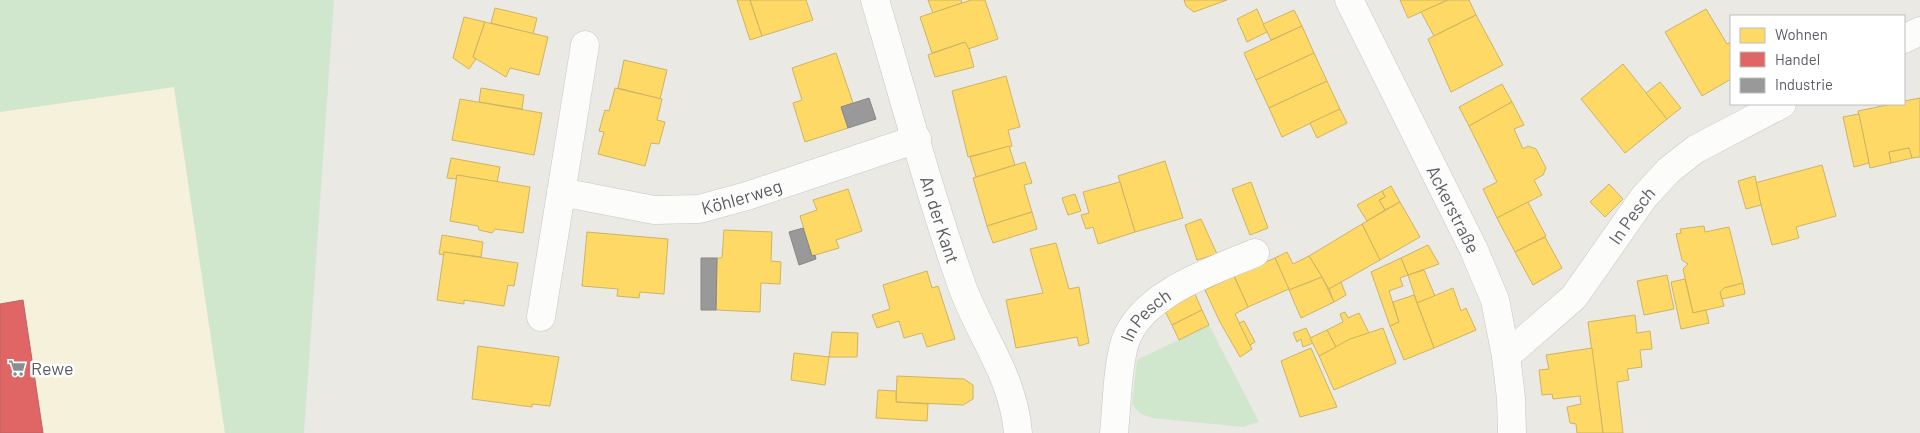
<svg xmlns="http://www.w3.org/2000/svg" width="1920" height="433" font-family="Barlow,sans-serif">
<rect width="100%" height="100%" fill="#eae9e3"/>
<polygon fill="#f6f1da" points="174,87 225,433 0,433 0,112"/>
<g fill="#d0e7ce">
<polygon points="0,0 334,0 304,433 225,433 174,87 0,112"/>
<polygon points="1209,325 1259,422 1243,427 1152,418 1141,414 1132,405 1137,360"/>
</g>
<g fill="#ffd966" stroke="#cdb465">
<polygon points="737,0 750,0 762,36 750,40"/>
<polygon points="750,0 806,0 813,20 762,36"/>
<polygon points="928,0 961,0 962,3 933,13"/>
<polygon points="971,0 985,0 998,39 968,49 965,42 932,53 920,17"/>
<polygon points="1184,0 1227,0 1194,12 1186,6"/>
<polygon points="1400,0 1448,0 1408,18"/>
<polygon points="1448,0 1469,0 1476,15 1434,36 1421,12"/>
<polygon points="495,8 537,18 533,34 491,23"/>
<polygon points="1257,9 1267,32 1247,42 1237,19"/>
<polygon points="1706,9 1727,44 1731,42 1731,79 1702,96 1665,32"/>
<polygon points="1294,10 1302,26 1271,40 1263,24"/>
<polygon points="1476,15 1503,65 1451,92 1428,39"/>
<polygon points="464,17 485,22 473,57 476,59 469,69 453,58"/>
<polygon points="485,22 548,37 539,75 510,68 506,77 473,57"/>
<polygon points="1302,26 1314,53 1256,80 1244,53"/>
<polygon points="965,42 969,49 974,67 935,77 928,55"/>
<polygon points="836,53 853,103 841,107 848,128 805,142 793,103 802,100 792,68"/>
<polygon points="1314,53 1327,81 1269,108 1256,80"/>
<polygon points="624,60 667,70 660,99 618,88"/>
<polygon points="1623,64 1667,119 1625,153 1581,99"/>
<polygon points="1006,76 1020,127 1008,130 1012,146 968,157 952,91"/>
<polygon points="1327,81 1340,109 1282,137 1269,108"/>
<polygon points="1660,82 1681,108 1667,119 1646,93"/>
<polygon points="1502,84 1512,102 1469,126 1459,107"/>
<polygon points="481,88 524,95 522,109 479,102"/>
<polygon points="615,88 662,99 657,120 665,122 659,144 651,143 645,166 598,154 604,132 599,131 605,110 609,111"/>
<polygon points="1920,98 1920,157 1912,158 1909,148 1889,152 1891,163 1870,168 1858,111 1892,104 1904,104 1904,101"/>
<polygon points="460,99 542,113 534,155 452,140"/>
<polygon points="1512,102 1524,125 1514,129 1523,149 1528,146 1536,149 1546,168 1543,175 1534,180 1542,195 1497,218 1483,189 1497,182 1469,126"/>
<polygon points="1340,109 1347,123 1317,138 1310,123"/>
<polygon points="1859,114 1869,163 1854,167 1843,117"/>
<polygon points="1009,146 1015,165 976,177 970,157"/>
<polygon points="1909,148 1912,158 1891,163 1889,152"/>
<polygon points="451,158 500,167 497,182 457,175 457,179 447,178"/>
<polygon points="1165,161 1183,218 1135,232 1118,176"/>
<polygon points="1025,162 1032,183 1024,185 1032,212 987,226 973,178"/>
<polygon points="1822,165 1836,216 1796,227 1799,238 1772,245 1755,183"/>
<polygon points="457,175 530,187 523,233 495,229 492,233 479,230 478,226 450,221"/>
<polygon points="1755,176 1761,205 1746,209 1738,181"/>
<polygon points="1120,182 1135,232 1098,244 1093,227 1086,229 1081,215 1089,213 1083,192"/>
<polygon points="1251,182 1268,228 1250,235 1232,189"/>
<polygon points="1609,184 1623,199 1605,217 1590,202"/>
<polygon points="1391,186 1400,202 1385,210 1379,200 1385,197 1382,191"/>
<polygon points="848,189 862,231 836,240 839,248 812,256 800,216 817,210 813,200"/>
<polygon points="1382,191 1385,197 1379,200 1385,210 1367,221 1357,205"/>
<polygon points="1075,194 1081,211 1068,215 1062,198"/>
<polygon points="1400,202 1420,237 1380,260 1362,224"/>
<polygon points="1528,202 1546,236 1515,252 1497,218"/>
<polygon points="1032,212 1037,229 993,243 987,226"/>
<polygon points="1201,219 1217,254 1197,260 1185,225"/>
<polygon points="1362,224 1380,260 1329,289 1309,256"/>
<polygon points="1704,226 1705,232 1729,227 1743,283 1724,288 1720,292 1724,306 1693,313 1683,269 1688,264 1682,260 1676,234 1681,233 1680,229"/>
<polygon points="724,230 772,232 771,261 781,262 780,284 761,283 760,312 716,310 717,258 722,258"/>
<polygon points="587,232 668,239 664,294 640,292 639,298 617,296 618,289 582,286"/>
<polygon points="442,235 483,242 481,257 444,252 444,255 439,254"/>
<polygon points="1545,237 1562,268 1533,285 1515,252"/>
<polygon points="1056,243 1069,289 1079,287 1089,343 1079,346 1077,337 1016,348 1006,300 1043,293 1030,249"/>
<polygon points="1428,245 1439,264 1408,275 1401,258"/>
<polygon points="444,252 518,263 514,286 508,285 504,306 464,300 464,304 437,300"/>
<polygon points="1287,252 1293,264 1309,256 1322,277 1289,290 1275,258"/>
<polygon points="1275,258 1289,289 1248,307 1234,276"/>
<polygon points="1401,258 1408,275 1400,278 1403,286 1389,291 1399,322 1390,326 1371,272"/>
<polygon points="1424,270 1435,296 1417,303 1408,275"/>
<polygon points="927,271 932,288 938,286 955,339 927,347 922,333 904,338 899,321 877,328 872,315 890,309 883,285"/>
<polygon points="1667,275 1674,309 1644,315 1637,281"/>
<polygon points="1234,276 1248,307 1235,314 1252,349 1240,357 1220,322 1205,290"/>
<polygon points="1322,277 1334,302 1301,318 1289,290"/>
<polygon points="1685,279 1693,313 1706,310 1709,323 1681,329 1671,282"/>
<polygon points="1341,282 1346,295 1334,302 1329,289"/>
<polygon points="1743,283 1745,294 1722,299 1720,292 1724,288"/>
<polygon points="1453,288 1461,311 1466,308 1476,330 1434,348 1417,303"/>
<polygon points="1195,294 1202,310 1172,325 1165,311"/>
<polygon points="1414,295 1434,348 1404,360 1390,326 1399,322 1393,302"/>
<polygon points="1202,310 1209,325 1179,340 1172,325"/>
<polygon points="1345,312 1348,318 1359,313 1369,333 1336,347 1327,330 1343,322 1340,314"/>
<polygon points="1635,315 1637,333 1650,331 1652,349 1640,350 1642,367 1627,369 1629,380 1617,382 1623,433 1603,433 1588,322"/>
<polygon points="1244,321 1255,342 1250,345 1239,323"/>
<polygon points="1306,328 1313,343 1303,347 1301,339 1297,342 1293,333"/>
<polygon points="1383,328 1396,363 1334,390 1319,356 1350,339"/>
<polygon points="1327,330 1336,347 1319,356 1310,338"/>
<polygon points="832,332 858,333 857,357 829,357"/>
<polygon points="478,346 559,357 550,406 532,404 532,407 472,399"/>
<polygon points="1311,348 1337,407 1300,417 1281,361"/>
<polygon points="1592,348 1603,433 1577,433 1576,424 1570,423 1567,407 1581,404 1580,396 1553,399 1552,394 1542,395 1539,370 1549,369 1546,355"/>
<polygon points="794,353 829,357 825,385 791,380"/>
<polygon points="897,376 964,379 973,385 973,399 963,405 896,402"/>
<polygon points="878,390 896,391 896,402 928,404 927,421 876,418"/>
</g>
<polygon fill="#e06666" stroke="#b86365" points="23,300 43,433 0,433 0,304"/>
<g fill="#999" stroke="#868788">
<polygon points="869,98 876,119 848,128 841,107"/>
<polygon points="803,228 812,256 815,255 816,259 799,265 789,232"/>
<polygon points="701,258 717,258 716,310 701,310"/>
</g>
<g fill="none" stroke-linecap="round" stroke-linejoin="round">
<g stroke="#c6c7c5" stroke-width="29">
<g id="minor">
<path id="s1" d="M875,0c28,95 54,192 87,286 19,52 51,89 56,147"/>
<path id="s2" d="M1349,0l125,250 21,50 11,56 5,42 1,35"/>
<polyline points="1904,39 1920,31"/>
<path id="s3" d="M561,192l93,18 45,-1 48,-13 170,-57"/>
<polyline points="541,317 585,45"/>
<path id="s4" d="M1506,356l68,-59 70,-100 25,-27 27,-21 86,-45"/>
<path id="s5" d="M1114,433c3,-28 3,-65 11,-91 16,-48 87,-71 130,-89"/>
</g>
</g>
<use href="#minor" stroke="#fcfcfb" stroke-width="28"/>
</g>
<defs>
<g id="supermarket-bare" transform="scale(1.35)"><path d="M-6-5.5h2.5l.6 2H6L4.5 2H-2.5L-4.4-4H-6ZM-1.5 3.2a1.3 1.3 0 1 0 .1 0ZM3 3.2a1.3 1.3 0 1 0 .1 0Z" fill="#8c8d8f" stroke="#fff" stroke-width="2.5" paint-order="stroke"/></g>
</defs>
<g fill-rule="evenodd">
<use href="#supermarket-bare" x="17" y="368"/>
</g>
<g text-anchor="middle" dominant-baseline="central" stroke-width="5" stroke-linejoin="round" paint-order="stroke">
<g font-size="18" fill="#595c62" stroke="#fff">
<text stroke="none"><textPath href="#s3" startOffset="184">Köhlerweg</textPath></text>
<text stroke="none"><textPath href="#s2" startOffset="234">Ackerstraße</textPath></text>
<text stroke="none"><textPath href="#s4" startOffset="190">In Pesch</textPath></text>
<text stroke="none"><textPath href="#s1" startOffset="229">An der Kant</textPath></text>
<text stroke="none"><textPath href="#s5" startOffset="126">In Pesch</textPath></text>
</g>
<g font-size="18" fill="#595c62" stroke="#fff" text-anchor="start">
<text x="31" y="368">Rewe</text>
</g>
</g>
<rect x="1730" y="15" width="175" height="90" fill="#ffffff" stroke="#bdbec0"/>
<rect x="1740" y="28" width="25" height="15" fill="#ffd966" stroke="#bdbec0"/>
<text x="1775" y="40" font-size="15" fill="#595c62">Wohnen</text>
<rect x="1740" y="52" width="25" height="15" fill="#e06666" stroke="#bdbec0"/>
<text x="1775" y="65" font-size="15" fill="#595c62">Handel</text>
<rect x="1740" y="78" width="25" height="15" fill="#999999" stroke="#bdbec0"/>
<text x="1775" y="90" font-size="15" fill="#595c62">Industrie</text>
</svg>
